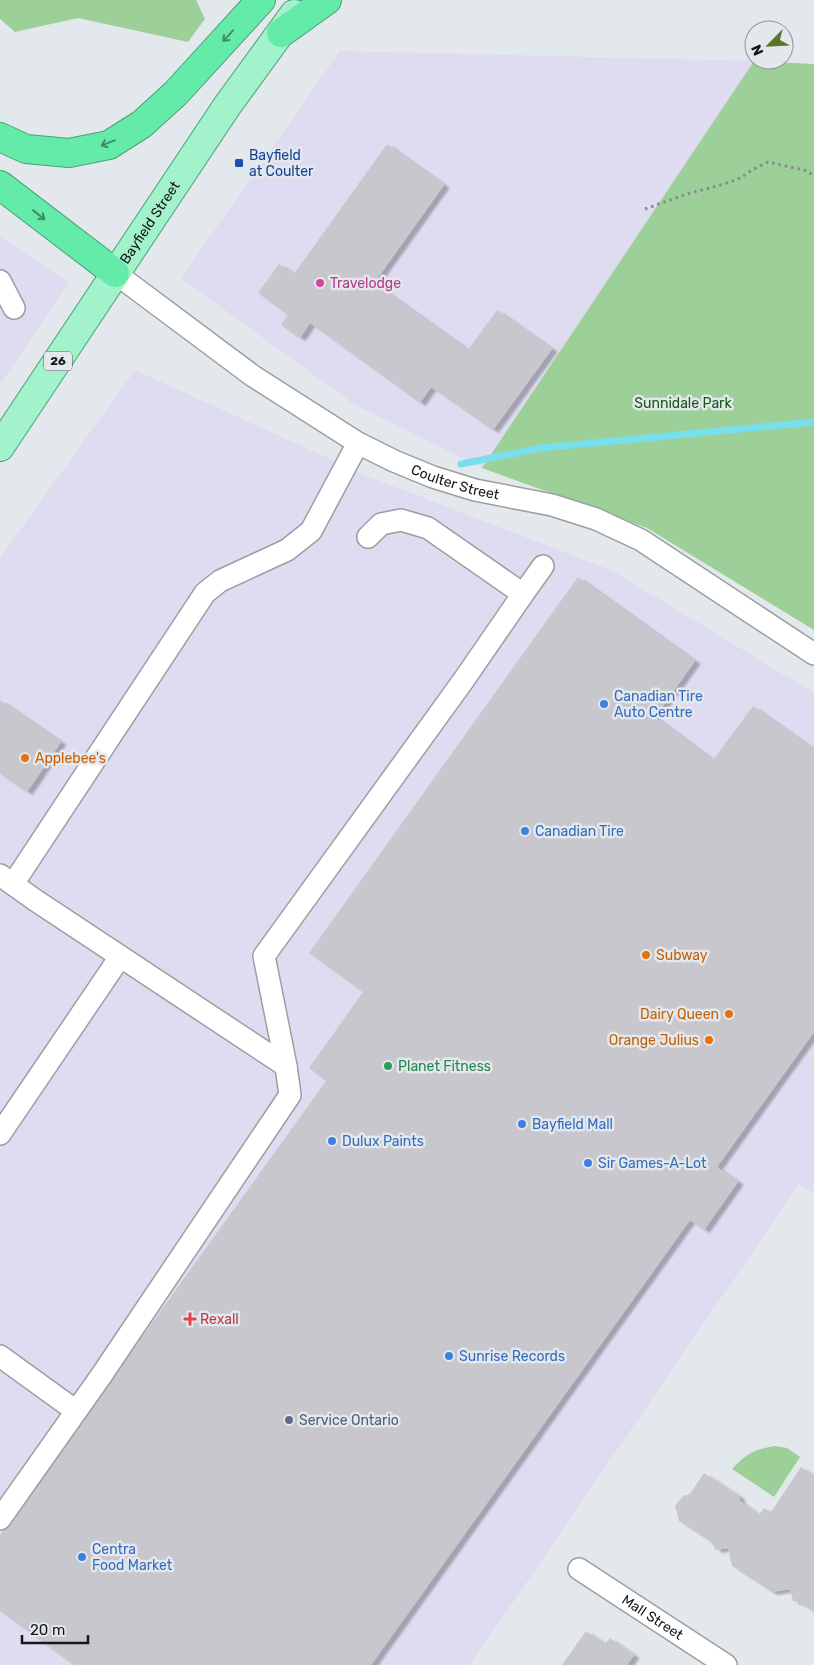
<svg xmlns="http://www.w3.org/2000/svg" width="814" height="1665" font-family="Rubik,sans-serif">
<defs>
<filter id="shadow"><feDropShadow dx="5.5" dy="3" stdDeviation="1" flood-color="#0004"/></filter>
</defs>
<rect width="100%" height="100%" fill="#e3e8ed"/>
<g fill="#dfdbf0">
<polygon points="340,51 754,61 482,468 355,405 181,278"/>
<polygon points="0,236 69,283 0,384"/>
<polygon points="135,370 367,476 613,571 814,693 814,1193 799,1184 470,1665 0,1665 0,558"/>
</g>
<g fill="#9dd098">
<polygon points="0,0 196,0 205,19 188,42 78,18 15,32 0,19"/>
<polygon points="754,61 814,64 814,630 647,528 482,468"/>
<path d="M775,1446l12,2 13,9 -26,40 -42,-28c16,-17 21,-19 43,-23z"/>
</g>
<g fill="none" stroke-linecap="round" stroke-linejoin="round">
<polyline stroke="#79dfeb" stroke-width="7" points="461,464 541,448 814,422"/>
</g>
<g fill="#c8c7cd" filter="url(#shadow)">
<polygon points="387,144 444,185 374,283 468,350 497,310 552,349 493,430 431,387 420,403 310,323 300,338 281,325 288,315 258,293 279,264 294,274"/>
<polygon points="578,577 695,661 655,717 713,760 753,706 814,750 814,1032 717,1167 738,1182 704,1230 690,1220 371,1665 74,1665 0,1611 0,1535 3,1531 10,1526 142,1337 326,1081 309,1068 363,992 309,953"/>
<polygon points="0,700 61,742 27,792 0,774"/>
<polygon points="801,1467 814,1476 814,1612 800,1603 793,1601 790,1589 772,1592 732,1566 728,1548 716,1550 711,1542 679,1521 675,1506 683,1496 690,1494 704,1473 739,1496 740,1501 759,1515 764,1508 771,1512"/>
<polygon points="586,1631 605,1644 610,1638 634,1655 627,1665 562,1665"/>
</g>
<g fill="none" stroke-linecap="round" stroke-linejoin="round">
<g stroke="#9a9fa3" stroke-width="24">
<g id="minor">
<path id="s1" d="M115,273l138,103 105,67 36,18 39,16 42,13 77,15 44,14 45,21 173,114"/>
<polyline points="0,281 14,308"/>
<polyline points="523,594 543,566"/>
<polyline points="0,875 35,900 286,1066"/>
<polyline points="13,884 205,593 220,581 287,550 311,531 358,443"/>
<polyline points="0,1134 120,957"/>
<polyline points="0,1356 76,1411"/>
<polyline points="0,1519 101,1376 290,1095 286,1066 264,956 463,681 523,594 428,528 401,520 381,524 368,537"/>
<path id="s2" d="M579,1569l147,96"/>
</g>
</g>
<g stroke="#48a176" stroke-width="30">
<g id="major">
<path id="s3" d="M0,447l227,-341 67,-92"/>
</g>
</g>
<g stroke="#48a176" stroke-width="30">
<g id="highway">
<polyline points="281,33 327,0"/>
<polyline points="0,137 26,149 69,153 109,145 142,124 176,93 261,0"/>
<polyline points="0,185 115,273"/>
</g>
</g>
<polyline stroke="#878b8e" stroke-width="3" stroke-dasharray="2.5 4" stroke-linecap="butt" points="645,209 687,194 724,184 740,178 752,170 768,162 808,171 814,177"/>
<use href="#minor" stroke="#fff" stroke-width="21"/>
<use href="#major" stroke="#a2f3cb" stroke-width="28"/>
<use href="#highway" stroke="#64eba9" stroke-width="28"/>
</g>
<defs><path id="oneway-shaft" d="M-6 0H5M1.5-3L5.5 0L1.5 3" fill="none" stroke-width="1.6" stroke-linecap="round" stroke-linejoin="round" transform="scale(1.25)"/></defs>
<g stroke="#408c68">
<use href="#oneway-shaft" transform="translate(228 36) rotate(132)"/>
<use href="#oneway-shaft" transform="translate(108 143) rotate(158)"/>
<use href="#oneway-shaft" transform="translate(39 215) rotate(38)"/>
</g>
<rect fill="#1a4fb4" stroke="#e3e8ed" stroke-width="2" x="234" y="158" width="10" height="10" rx="2.5"/>
<circle fill="#d1479c" stroke="#e3e8ed" stroke-width="2" cx="320" cy="283" r="5"/>
<g fill="#3f7fe0" stroke="#e3e8ed" stroke-width="2">
<circle cx="604" cy="704" r="5"/>
<circle cx="525" cy="831" r="5"/>
<circle cx="522" cy="1124" r="5"/>
<circle cx="332" cy="1141" r="5"/>
<circle cx="588" cy="1163" r="5"/>
<circle cx="449" cy="1356" r="5"/>
<circle cx="82" cy="1557" r="5"/>
</g>
<g fill="#e8710a" stroke="#e3e8ed" stroke-width="2">
<circle cx="25" cy="758" r="5"/>
<circle cx="646" cy="955" r="5"/>
<circle cx="729" cy="1014" r="5"/>
<circle cx="709" cy="1040" r="5"/>
</g>
<circle fill="#2e9e5b" stroke="#e3e8ed" stroke-width="2" cx="388" cy="1066" r="5"/>
<path fill="#e0444e" stroke="#e3e8ed" stroke-width="2" d="M187.5 1311.5h5v5h5v5h-5v5h-5v-5h-5v-5h5z"/>
<circle fill="#5c6f8a" stroke="#e3e8ed" stroke-width="2" cx="289" cy="1420" r="5"/>
<g text-anchor="middle" dominant-baseline="central" stroke-width="5" stroke-linejoin="round" paint-order="stroke">
<rect fill="#e3e8ed" stroke="#535658" stroke-width="1" x="44" y="351.5" width="28" height="19" rx="4"/>
<g font-size="12" font-weight="bold" fill="#151718">
<text x="58" y="361">26</text>
</g>
<g font-size="14" fill="#164399" stroke="#e3e8ed" text-anchor="start">
<text x="249" y="155">Bayfield<tspan x="249" dy="16">at Coulter</tspan></text>
</g>
<g font-size="14" fill="#151718" stroke="#e3e8ed">
<text stroke="none"><textPath href="#s3" startOffset="270">Bayfield Street</textPath></text>
<text stroke="none"><textPath href="#s1" startOffset="402">Coulter Street</textPath></text>
<text stroke="none"><textPath href="#s2" startOffset="88">Mall Street</textPath></text>
</g>
<g font-size="14" fill="#b23c85" stroke="#e3e8ed" text-anchor="start">
<text x="330" y="283">Travelodge</text>
</g>
<g font-size="14" fill="#125b10" stroke="#e3e8ed">
<text x="683" y="403">Sunnidale Park</text>
</g>
<g font-size="14" fill="#366cbe" stroke="#e3e8ed" text-anchor="start">
<text x="614" y="696">Canadian Tire<tspan x="614" dy="16">Auto Centre</tspan></text>
<text x="535" y="831">Canadian Tire</text>
<text x="532" y="1124">Bayfield Mall</text>
<text x="342" y="1141">Dulux Paints</text>
<text x="598" y="1163">Sir Games-A-Lot</text>
<text x="459" y="1356">Sunrise Records</text>
<text x="92" y="1549">Centra<tspan x="92" dy="16">Food Market</tspan></text>
</g>
<g font-size="14" fill="#c56008" stroke="#e3e8ed" text-anchor="start">
<text x="35" y="758">Applebee's</text>
<text x="656" y="955">Subway</text>
<text x="719" y="1014" text-anchor="end">Dairy Queen</text>
<text x="699" y="1040" text-anchor="end">Orange Julius</text>
</g>
<g font-size="14" fill="#27864d" stroke="#e3e8ed" text-anchor="start">
<text x="398" y="1066">Planet Fitness</text>
</g>
<g font-size="14" fill="#be3a42" stroke="#e3e8ed" text-anchor="start">
<text x="200" y="1319">Rexall</text>
</g>
<g font-size="14" fill="#4e5e75" stroke="#e3e8ed" text-anchor="start">
<text x="299" y="1420">Service Ontario</text>
</g>
</g>
<g transform="translate(769 45) rotate(246)"><circle r="24" fill="#e3e8ed" stroke="#919498"/>
<path d="M0-4L9 19L0 12L-9 19Z" fill="#59772c"/>
<text y="-8" font-size="14" font-weight="bold" text-anchor="middle" fill="#151718">N</text>
</g>
<path d="M22 1635v8h66v-8" fill="none" stroke="#151718" stroke-width="2.5"/>
<text x="30" y="1635" font-size="15" fill="#151718" stroke="#e3e8ed" stroke-width="4" paint-order="stroke">20 m</text>
</svg>
